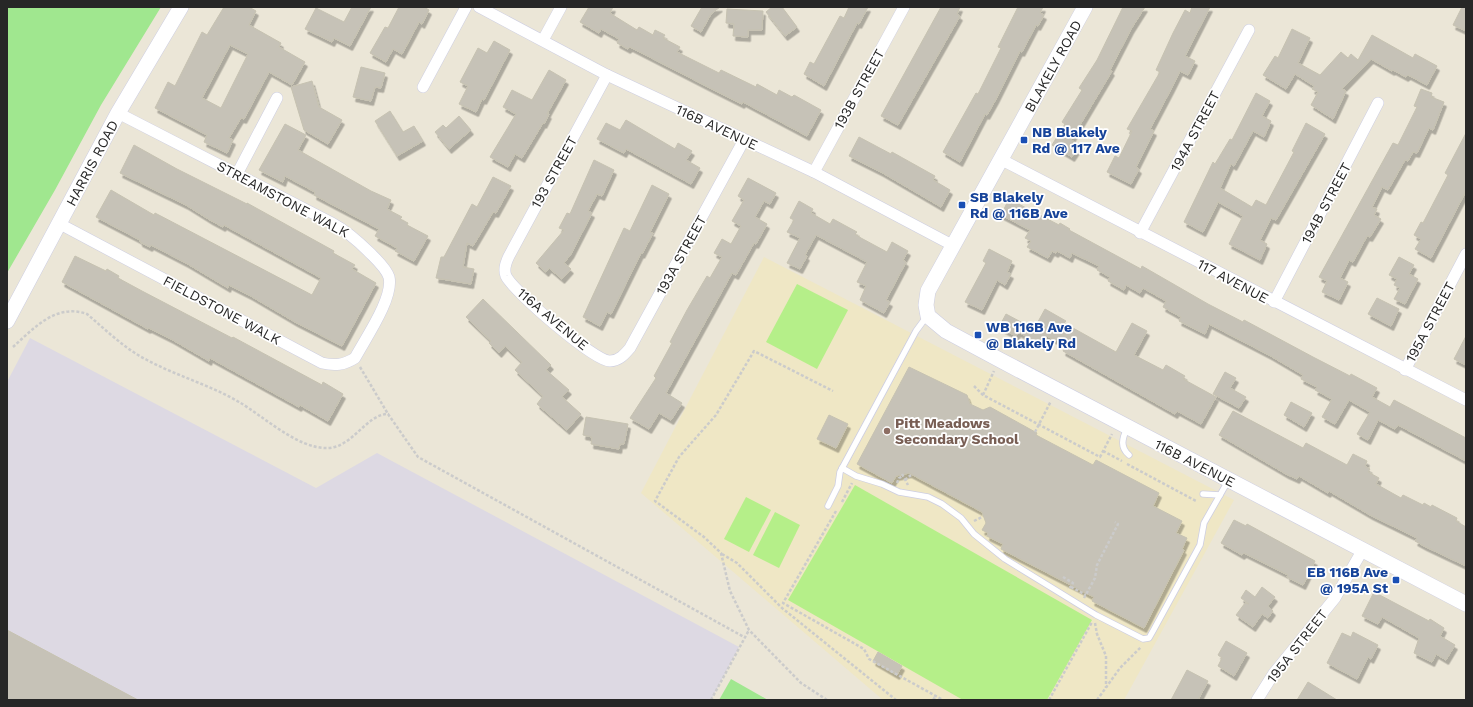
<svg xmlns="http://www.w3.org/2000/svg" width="1473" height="707" font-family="'Work Sans',sans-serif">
<defs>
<filter id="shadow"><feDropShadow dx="2.5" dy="4.5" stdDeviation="0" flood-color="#0004"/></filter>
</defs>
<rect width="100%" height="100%" fill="#ebe6d7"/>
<polygon fill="#ddd9e3" points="30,338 316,488 377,453 739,647 711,700 7,700 7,382"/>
<polygon fill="#efe7c5" points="764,257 1234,500 1124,700 883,700 641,493"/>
<g fill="#a0e78f">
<polygon points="7,7 161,7 101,105 55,190 7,273"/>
<polygon points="731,679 768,700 719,700"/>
</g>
<g fill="#b5ef89">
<polygon points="797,284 848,310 817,369 766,342"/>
<polygon points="855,485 1092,620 1047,700 963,700 788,600"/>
<polygon points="746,497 771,510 749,552 724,539"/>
<polygon points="775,512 800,525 779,568 753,555"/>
</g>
<g fill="#c6c2b7" stroke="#c6c2b1" fill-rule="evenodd" filter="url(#shadow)">
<path d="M224,7h25l7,4 -7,14 32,18 -2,4 26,15 -13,23 -23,-13 -25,47 -3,-1 -12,20 4,2 -6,13 -23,-11 3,-7 -52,-27 13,-26 7,4 27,-54 5,3zM230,45l18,9 -27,54 -19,-10z"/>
<polygon points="352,7 371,7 350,46 334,38 332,42 305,29 316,8 344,22"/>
<polygon points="399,7 424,7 429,10 422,24 419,22 402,54 393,49 386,62 370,53 385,27 388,28"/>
<polygon points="589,7 613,7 610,13 616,17 637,30 639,27 653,35 655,30 665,35 663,38 680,47 677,52 719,73 721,70 756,87 757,84 777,95 779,90 792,97 794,95 821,110 807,136 743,102 742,104 712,89 630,47 628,49 617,43 619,39 601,29 599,33 580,22"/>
<polygon points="702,7 720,7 711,14 701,32 691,26"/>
<polygon points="772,7 782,7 797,27 785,36 766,12"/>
<polygon points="849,7 868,7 859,24 857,23 824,86 804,74 810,62 814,64 840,16 844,18"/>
<polygon points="941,7 960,7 957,14 960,16 898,125 881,116"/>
<polygon points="1018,7 1043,7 1040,13 1044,15 1038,26 1036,25 1022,52 1020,51 996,99 987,115 985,114 960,162 943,152 976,93 978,94 1001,48 998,47"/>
<polygon points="1123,7 1145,7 1131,29 1110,70 1112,71 1071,140 1080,145 1072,157 1052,145 1065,124 1062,122 1082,90 1079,88 1097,60"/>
<polygon points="1192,7 1210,7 1185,56 1195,61 1188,75 1180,71 1171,89 1150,129 1154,131 1136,167 1139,169 1131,184 1107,172 1115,156 1119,158 1132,131 1127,129 1160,72 1156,70 1173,33 1185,10 1190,13"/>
<polygon points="1462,7 1466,7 1466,31 1453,25"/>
<polygon points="727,9 763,11 762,30 748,30 748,37 733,36 734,24 726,23"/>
<polygon points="1292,29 1310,38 1298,63 1320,75 1341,52 1348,58 1351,54 1358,60 1372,35 1413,58 1415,54 1437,66 1427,85 1408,75 1406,77 1393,70 1392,71 1371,59 1342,89 1346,91 1333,119 1311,105 1318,92 1312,89 1314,86 1295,74 1286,89 1263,75 1275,56 1278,58"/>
<polygon points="494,41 510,50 484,100 482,99 476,112 459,104 468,86 460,82 478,48 487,53"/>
<polygon points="361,67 385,73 381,88 375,87 371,101 353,97"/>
<polygon points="549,70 566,80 547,114 549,114 544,124 543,123 522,158 515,154 508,167 490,157 516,114 503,107 512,90 532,100"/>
<polygon points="312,81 319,107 342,120 328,144 304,130 291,87"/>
<polygon points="1421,89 1432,93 1431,97 1444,102 1433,130 1429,128 1417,153 1413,152 1408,161 1405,160 1388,190 1382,187 1372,207 1377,209 1374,215 1381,219 1370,237 1367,236 1353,262 1349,260 1340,278 1348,282 1339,300 1322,292 1327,281 1319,277 1393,143 1398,145 1417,107 1414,106"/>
<polygon points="1256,93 1270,101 1262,116 1271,121 1264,137 1253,131 1234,166 1231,164 1220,188 1252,207 1256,200 1266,205 1294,152 1292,151 1306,123 1325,134 1276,220 1271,218 1260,240 1267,244 1260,260 1229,244 1243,216 1218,202 1203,232 1184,222 1213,162 1215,164 1230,139 1232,140"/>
<polygon points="390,111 403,132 414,126 423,141 397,156 375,121"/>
<polygon points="459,116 471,130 449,149 435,132 443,125 446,128"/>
<polygon points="626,120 675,149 678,143 692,151 686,160 700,168 691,184 626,149 624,153 597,139 606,123 620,130"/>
<polygon points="285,124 306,135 298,150 371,191 391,200 387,209 402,217 400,219 408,223 407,225 428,236 414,261 395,251 397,248 375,236 379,229 314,195 315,192 285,176 283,182 259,170"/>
<polygon points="1466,133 1466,191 1431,258 1415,249 1421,239 1414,235 1421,222 1423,223 1448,175 1445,173"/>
<polygon points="859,137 891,154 892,152 935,176 933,180 950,190 941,207 881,172 849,156"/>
<polygon points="134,145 177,169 247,204 247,203 334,251 333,253 355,265 352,269 376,283 342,346 295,322 249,295 229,285 228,288 186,263 151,245 150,247 140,242 140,240 96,217 111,190 154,215 155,213 312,295 321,278 224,225 223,227 210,220 186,205 120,173"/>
<polygon points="594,160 614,170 602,196 597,194 588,211 592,213 571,254 564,263 571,269 562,279 549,268 546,272 536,263 564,230 559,228 567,213 570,214"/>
<polygon points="493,177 511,186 496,213 493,212 473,246 467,243 463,267 474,269 471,284 436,278 441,257 444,257 472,204 477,207"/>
<polygon points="748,178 776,193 770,204 764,201 755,217 767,224 756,244 754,243 736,275 732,273 666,393 682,403 671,420 659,413 649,429 630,418 656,378 654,376 672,343 670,342 687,310 707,276 710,278 722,257 714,253 722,239 731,244 741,226 732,221 744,200 738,196"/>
<polygon points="652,185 669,194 650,232 653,233 642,254 641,253 611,314 607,312 600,326 583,317 624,228 630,231"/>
<polygon points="1009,199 1059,225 1060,223 1070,229 1069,230 1141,269 1142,266 1208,304 1243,322 1244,320 1313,357 1350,376 1351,374 1377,388 1372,397 1390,407 1394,400 1466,438 1466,461 1398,425 1395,429 1378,420 1368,440 1357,434 1370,412 1349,400 1335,424 1322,417 1332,399 1315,390 1317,387 1301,379 1303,375 1269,355 1209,324 1205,334 1179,321 1181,317 1163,307 1166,301 1143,288 1140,293 1126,285 1124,290 1108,281 1110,277 1097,270 1099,266 1072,253 1070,258 1057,251 1056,253 1052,251 1048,258 1027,247 1031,241 1025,238 1030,230 1001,215"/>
<polygon points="799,201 813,209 811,213 830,224 833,219 857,232 855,234 861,238 887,252 892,242 908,251 903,260 906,262 886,300 890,302 884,313 860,300 866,286 857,282 867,262 816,235 805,255 807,256 800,269 787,263 800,238 787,232 794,220 790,218"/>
<polygon points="989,249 1012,261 1007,272 1011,274 1005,285 997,280 982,310 965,302 986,263 983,261"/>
<polygon points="75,256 106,271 107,269 119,276 118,278 142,291 232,338 233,337 322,385 323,382 343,394 328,421 300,405 299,407 210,358 209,361 171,339 149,328 148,329 62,282"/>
<polygon points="1399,257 1414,265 1409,274 1418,279 1405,304 1394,299 1400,288 1394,285 1397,279 1389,275"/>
<polygon points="1377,298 1399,309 1391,326 1368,314"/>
<polygon points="483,299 551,365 546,370 569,390 562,397 581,414 567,430 537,404 543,396 515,370 522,362 505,346 499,353 489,343 491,341 466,317"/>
<polygon points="1045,309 1066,321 1064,323 1116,352 1132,323 1147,331 1134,355 1163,370 1166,365 1185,376 1183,379 1216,397 1201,424 1177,411 1175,414 1063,351 1066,345 1047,336 1042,345 1018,332 1016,336 999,327 1006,314 1034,329"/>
<polygon points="1466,336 1466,365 1454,359"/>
<polygon points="909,367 967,395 970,404 983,410 990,407 1037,433 1036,435 1093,465 1096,460 1159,493 1153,506 1182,521 1176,533 1187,538 1182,549 1184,550 1144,628 1092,601 1094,597 1001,549 1003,544 987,536 988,533 982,530 986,523 982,512 909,473 896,476 892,483 857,464"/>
<polygon points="1225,372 1236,378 1230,388 1246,397 1239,408 1213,394"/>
<polygon points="1291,402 1312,413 1304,427 1284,415"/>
<polygon points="1233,411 1303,448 1306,443 1347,465 1353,454 1367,461 1365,466 1370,469 1368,472 1379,478 1376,484 1401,498 1403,495 1423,505 1424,503 1431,507 1432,505 1457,518 1456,521 1466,527 1466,566 1424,546 1415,541 1417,538 1370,515 1329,491 1328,493 1299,476 1297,479 1286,474 1219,435"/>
<polygon points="829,415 848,424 836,448 817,439"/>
<polygon points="586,417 628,424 624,444 620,444 619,449 591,444 592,437 583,435"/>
<polygon points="1234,520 1246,526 1247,524 1315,561 1303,585 1287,577 1288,575 1244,553 1242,555 1221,543"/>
<polygon points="1262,587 1275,597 1268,606 1273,611 1268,618 1262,614 1253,627 1236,615 1245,603 1249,604 1241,598 1246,590 1255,597"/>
<polygon points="1374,592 1429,621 1430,619 1444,628 1440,636 1455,645 1446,660 1436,654 1432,662 1414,653 1419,638 1382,617 1378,624 1362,616"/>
<polygon points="7,630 138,700 7,700"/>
<polygon points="1353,632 1378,645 1371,659 1368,657 1357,679 1327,663 1342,633 1351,637"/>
<polygon points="1226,641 1247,653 1234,676 1218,666 1222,658 1218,655"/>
<polygon points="878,652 902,666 897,675 873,661"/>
<polygon points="1187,670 1208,681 1198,700 1171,700"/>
<polygon points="1308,682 1337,700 1297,700"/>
</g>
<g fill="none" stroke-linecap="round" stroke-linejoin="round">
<g stroke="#cdcee2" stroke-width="7">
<g id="lane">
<path d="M1127,428c-5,11 -7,19 2,27"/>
<polyline points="842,468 856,476 882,484 899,492 928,497 942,504 961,518 974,534 1005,559 1096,615 1143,639 1149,638 1153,631 1200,545 1204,523 1228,481"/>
<polyline points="1203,494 1220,495"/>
<polyline points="828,506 838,486 840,472 916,331 927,316"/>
</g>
</g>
<g stroke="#cdcee2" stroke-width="12">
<g id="street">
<polyline points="479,7 607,75 814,172 954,246"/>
<polyline points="543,40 561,7"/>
<path d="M607,75l-98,181c-3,6 -6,13 -3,20 7,15 89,86 104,85 9,0 15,-7 20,-13l114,-208"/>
<polyline points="423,87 466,7"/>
<polyline points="1002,160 1466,400"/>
<polyline points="814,172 904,7"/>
<polyline points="237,174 277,98"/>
<path d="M60,224l262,139c13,3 22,2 33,-5 10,-19 39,-60 34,-81 -3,-9 -12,-17 -19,-24 -12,-12 -23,-22 -38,-30l-214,-110"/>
<polyline points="1140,233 1249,30"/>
<polyline points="1274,302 1378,103"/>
<polyline points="1405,370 1466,254"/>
<polyline points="1257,700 1274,673 1335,598 1362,551"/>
</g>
</g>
<g stroke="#cdcee2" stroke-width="16">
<g id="secondary">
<polyline points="1085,7 928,291 926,305 928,316 946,331 1000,360 1466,604"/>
<polyline points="7,321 118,113 181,7"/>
</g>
</g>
<g stroke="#cbcbcb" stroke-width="2.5" stroke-dasharray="3 2" stroke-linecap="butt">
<path d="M13,347c21,-19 43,-44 74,-33 19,16 38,35 60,46 30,16 63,25 92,42 24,14 58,46 87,46 26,1 40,-34 62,-34l30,43 326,180"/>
<polyline points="360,367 388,414"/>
<polyline points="974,386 983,395 1100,457 1112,434"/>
<polyline points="983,395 994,371"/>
<polyline points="1035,432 1051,401"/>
<polyline points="1103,451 1122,461"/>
<polyline points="1127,464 1196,501"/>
<polyline points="902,474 908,485"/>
<polyline points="905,480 911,475"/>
<polyline points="897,483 899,478 903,476"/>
<polyline points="842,502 852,483"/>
<polyline points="836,511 783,603 864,649 869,659 943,700"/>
<polyline points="974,521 982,517"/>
<polyline points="722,554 737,563 782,608 896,700"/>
<polyline points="1063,577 1073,583 1071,587 1067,588"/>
<polyline points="1071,587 1086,595"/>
<polyline points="1084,598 1095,578 1097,565 1118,524 1115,522"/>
<polyline points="1095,623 1097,634 1106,656 1106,688"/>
<polyline points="711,700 749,630"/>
<polyline points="827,700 801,683 749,630 730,591 721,553 704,537 655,501 679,457 716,415 754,351 833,391"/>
<polyline points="933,700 936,696"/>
<polyline points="1049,700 1092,622"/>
<polyline points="1097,700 1120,668 1141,647"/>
</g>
<use href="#lane" stroke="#fff" stroke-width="5.5"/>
<use href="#street" stroke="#fff" stroke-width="11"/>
<use href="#secondary" stroke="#fff" stroke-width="15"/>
</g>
<g fill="#1a4fb4" stroke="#fff" stroke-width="1.5">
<rect x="1020" y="136" width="8" height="8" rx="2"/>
<rect x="958" y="201" width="8" height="8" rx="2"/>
<rect x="974" y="331" width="8" height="8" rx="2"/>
<rect x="1392" y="576" width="8" height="8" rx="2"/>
</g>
<circle fill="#8d6e63" stroke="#fff" stroke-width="1.5" cx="887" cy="431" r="4"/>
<g text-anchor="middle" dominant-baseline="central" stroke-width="3.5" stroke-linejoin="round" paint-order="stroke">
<g font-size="14" fill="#272727" stroke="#fff">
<text transform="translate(1053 66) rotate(-61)">BLAKELY ROAD</text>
<text transform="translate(859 89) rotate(-61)">193B STREET</text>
<text transform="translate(717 127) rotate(25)">116B AVENUE</text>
<text transform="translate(1195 131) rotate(-62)">194A STREET</text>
<text transform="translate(92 163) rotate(-62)">HARRIS ROAD</text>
<text transform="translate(554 172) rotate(-61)">193 STREET</text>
<text transform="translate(283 199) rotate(28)">STREAMSTONE WALK</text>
<text transform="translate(1326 203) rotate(-62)">194B STREET</text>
<text transform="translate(681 255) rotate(-61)">193A STREET</text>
<text transform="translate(1233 281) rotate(28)">117 AVENUE</text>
<text transform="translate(222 310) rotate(28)">FIELDSTONE WALK</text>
<text transform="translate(553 319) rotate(40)">116A AVENUE</text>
<text transform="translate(1430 322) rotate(-62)">195A STREET</text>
<text transform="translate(1195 463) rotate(27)">116B AVENUE</text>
<text transform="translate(1297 646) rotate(-52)">195A STREET</text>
</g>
<g font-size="14" font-weight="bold" fill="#164399" stroke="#fff" text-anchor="start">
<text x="1032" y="132">NB Blakely<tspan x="1032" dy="16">Rd @ 117 Ave</tspan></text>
<text x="970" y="197">SB Blakely<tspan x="970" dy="16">Rd @ 116B Ave</tspan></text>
<text x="986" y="327">WB 116B Ave<tspan x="986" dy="16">@ Blakely Rd</tspan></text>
<text x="1388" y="572" text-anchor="end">EB 116B Ave<tspan x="1388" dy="16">@ 195A St</tspan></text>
</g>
<g font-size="14" font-weight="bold" fill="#785e54" stroke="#fff" text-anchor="start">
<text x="895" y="423">Pitt Meadows<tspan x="895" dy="16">Secondary School</tspan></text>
</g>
</g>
<rect width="1473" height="707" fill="none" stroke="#272727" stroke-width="16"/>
</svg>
